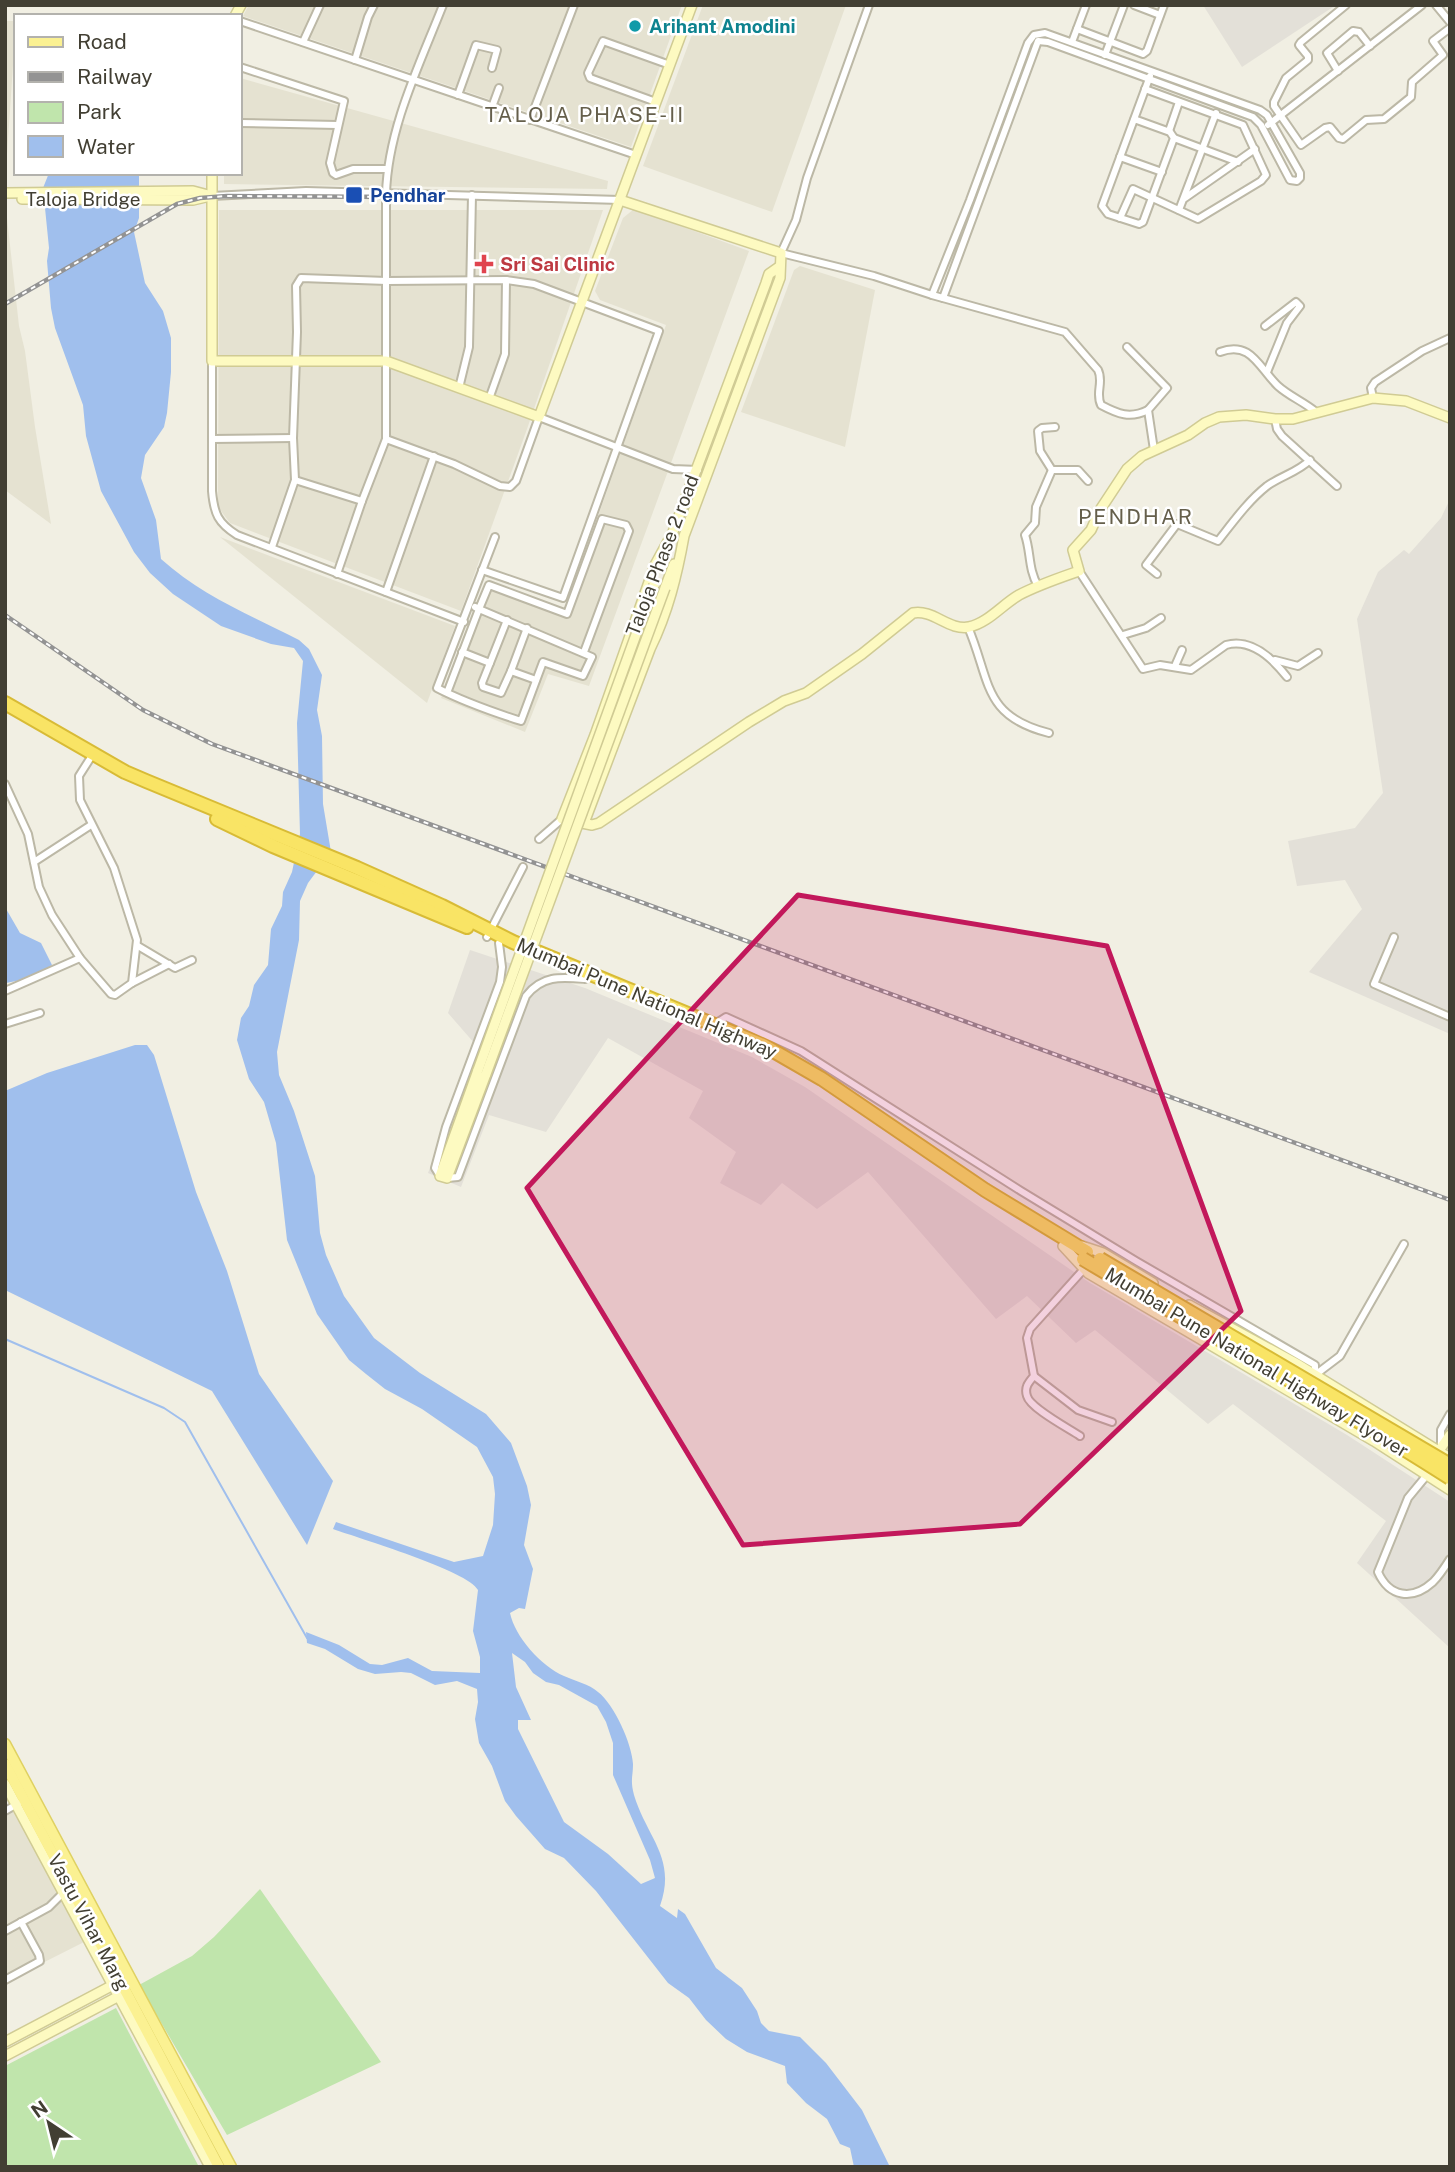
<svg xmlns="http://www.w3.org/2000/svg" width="1455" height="2172" font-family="'Public Sans',sans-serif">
<rect width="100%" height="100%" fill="#f1efe3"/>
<g fill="#e5e2d1">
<polygon points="249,5 682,5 631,147 243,16"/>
<polygon points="703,5 846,5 772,212 643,166"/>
<polygon points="5,21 16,21 5,184"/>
<polygon points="240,78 608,181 607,189 224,184 224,173 240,173"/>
<polygon points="5,200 19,326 25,351 35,427 51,524 5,490"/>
<polygon points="634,209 749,251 589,686 548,674 525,732 441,698 484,590 492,585 565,609 666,325 600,300 595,291 623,218"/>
<polygon points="219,210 603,210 527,429 461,611 230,523 218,507"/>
<polygon points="800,266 875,290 845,447 741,412 794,270"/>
<polygon points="220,537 455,626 427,703"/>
<polygon points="19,1805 88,1940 5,1982 5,1812"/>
</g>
<g fill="#e3e0d8">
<polygon points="1203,5 1336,5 1242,67"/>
<polygon points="1450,499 1450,1034 1309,972 1362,909 1345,880 1297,886 1288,841 1355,828 1383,793 1357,619 1378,572 1404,550 1409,554 1441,518"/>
<polygon points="470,950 585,988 752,1057 805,1087 1090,1283 1347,1435 1450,1502 1450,1648 1357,1563 1386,1521 1233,1404 1208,1424 1095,1330 1076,1343 1027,1296 996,1319 868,1172 817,1209 782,1183 761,1205 720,1183 736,1152 689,1118 703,1091 608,1038 546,1132 489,1115 461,1187 428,1173 475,1044 448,1013"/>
</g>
<g fill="#c0e5ac">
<polygon points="260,1889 381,2062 227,2135 139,1985 192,1956 214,1937"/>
<polygon points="116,2008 199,2167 5,2167 5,2066"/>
</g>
<g fill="#a0bfed" fill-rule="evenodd">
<path d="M49,173h90v45l-5,14 11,51 18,28 8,27v34l-4,41 -3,14 -19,28 -4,23 15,42 5,39c41,37 89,56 138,81l10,9 13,26 -5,35 5,26 1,68 8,48 -23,31 -8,18 -1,39 -22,112 2,23 15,36 21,65 5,57 6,22 18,41 30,42 46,35 66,41 25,29 16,43 4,19 -7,40 9,24 -8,40 -6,-1 -9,5c5,24 31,53 54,63 11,5 25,8 34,16 16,12 34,52 35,72 0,13 -3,16 1,31 13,43 43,63 26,111l17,12 1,-9 7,5 31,54 26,20 15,23 4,12 8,8 31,6 26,26 36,47 28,57h-36l-4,-19 -10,-4 -13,-25 -21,-16 -19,-20 -2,-17 -38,-14 -21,-13 -20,-19 -17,-22 -21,-15 -72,-92 -32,-33 -19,-9 -29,-33 -11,-15 -13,-35 -13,-23 -4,-24 3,-17 -1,-13 -20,-8 -22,4 -24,-12 -10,-1 -26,2 -17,-5 -33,-20 -18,-6 -1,-11 33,13 31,19 12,1 26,-7 24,13 48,2v-16l-7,-26 5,-41c-9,-19 -120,-52 -145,-61l3,-7 118,40 29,-6 10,-31 2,-31 -2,-17 -16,-30 -55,-38 -37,-20 -19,-15 -17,-14 -32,-46 -30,-74 -11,-97 -12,-41 -15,-23 -12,-39 4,-22 8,-12 5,-21 14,-20 3,-36 11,-23 1,-14 9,-20 8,-38 -3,-111 6,-62 -9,-13 -23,-4 -50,-18 -48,-32 -23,-21 -16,-21 -33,-61 -15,-55 -3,-31 -28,-77 -4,-20 -4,-47 2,-13 -6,-60zM512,1653l13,9 8,11 13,9 13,3 38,21 9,16 7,21v32l37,85 5,18 -14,6 -33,-30 -44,-32 -46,-93v-9h13l-15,-33z"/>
<polygon points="5,907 20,933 41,943 52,965 31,978 6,983"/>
<polygon points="135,1045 147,1045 154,1055 196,1192 227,1271 259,1374 333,1481 307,1545 212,1391 5,1290 5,1091 47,1073"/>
</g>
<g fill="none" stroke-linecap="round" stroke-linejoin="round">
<polyline stroke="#a0bfed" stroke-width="2" points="5,1339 164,1408 185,1422 307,1638"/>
<g stroke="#bcb8a6" stroke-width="10">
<g id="street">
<path d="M869,5l-62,173 -11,42 -15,33 93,23 58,19 133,37 33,38c6,12 -3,23 3,35 17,9 29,14 47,5"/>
<polyline points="1134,5 1160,15"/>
<polyline points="1346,5 1301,42 1299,45 1308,56 1308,60 1286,78 1274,102 1274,106 1301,145 1325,128 1330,127 1339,138 1343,139 1366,120 1384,119 1411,97 1412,82 1443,55 1433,41 1450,28"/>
<polyline points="1436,5 1450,22"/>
<polyline points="240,21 636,155"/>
<polyline points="1077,29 1143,54 1147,51 1164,5"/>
<polyline points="303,42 320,5"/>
<polyline points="1072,42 1086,5"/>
<polyline points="1105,55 1124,5"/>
<polyline points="355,60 368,17 374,5"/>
<polyline points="240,67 344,101 330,163 333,173 336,175 353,169 388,169"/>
<polyline points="1338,71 1327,53 1353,31 1359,32 1370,46"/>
<polyline points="458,95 476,45 497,50 492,68"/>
<polyline points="656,102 590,78 588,73 603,41 670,65"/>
<polyline points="492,107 499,88"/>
<polyline points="1134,119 1170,132 1174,138 1143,222 1139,224 1108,214 1102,206 1150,76"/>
<polyline points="530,120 574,5"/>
<polyline points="240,123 337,125"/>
<polyline points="1268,125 1422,5"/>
<polyline points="1169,131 1179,102"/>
<polyline points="1174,138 1238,162"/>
<polyline points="1120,157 1162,172"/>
<polyline points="212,196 306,191 620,200"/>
<polyline points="1185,198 1255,149"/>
<polyline points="1179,210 1216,113"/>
<polyline points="1120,218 1133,189 1198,219 1261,181 1266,175 1243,125 1145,89"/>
<polyline points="932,295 970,200 1028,43 1034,35 1045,33 1260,110 1267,115 1300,173 1300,178 1297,181 1290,180 1261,125 1253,117 1048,42 1038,41 943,298"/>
<polyline points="1265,326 1296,302 1300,306 1287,323 1267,372"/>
<polyline points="1127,347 1167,388 1148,410 1154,450"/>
<path d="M1220,352c31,-12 39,16 58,34 11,10 26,16 38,26"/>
<path d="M212,361v130c2,23 6,32 25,44l227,87"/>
<polyline points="459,388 469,347 472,195"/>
<polyline points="1373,398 1371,388 1375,382 1422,351 1450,338"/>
<polyline points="489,399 505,354 506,280"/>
<polyline points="1275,419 1277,429 1282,436 1337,486"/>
<polyline points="212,439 293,438"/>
<polyline points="386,439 454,464 500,486 510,487 516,481 539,417 673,469 698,470"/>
<polyline points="1052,470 1040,451 1038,431 1042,428 1055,427"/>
<polyline points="295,480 362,501"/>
<polyline points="272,547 295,480 293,438 297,332 296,286 301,278 387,281 506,280 534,284 659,331 563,598 482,570"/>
<path d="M1079,571l64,98 17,-4 31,5 35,-25c25,-7 47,14 61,32"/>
<path d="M337,574l25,-73 24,-62v-245c2,-66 33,-128 57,-189"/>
<path d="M1157,574l-11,-9 31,-41 41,17c15,-19 30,-40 49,-55 14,-10 31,-14 43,-26"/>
<path d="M1038,586c-10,-17 -7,-34 -13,-51l10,-12 1,-16 16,-37h26l10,11"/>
<polyline points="386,592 434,456"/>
<polyline points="475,607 479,609 489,585 567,614 602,519 626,525 629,531 584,652"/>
<path d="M968,627c23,54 14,89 81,106"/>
<polyline points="1123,635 1146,628 1161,618"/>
<polyline points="462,652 490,663 507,620"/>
<polyline points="1275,660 1298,666 1318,653"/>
<polyline points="490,663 482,683 483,687 501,693 511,671 536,680"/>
<polyline points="1175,666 1182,650"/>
<polyline points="511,671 527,628"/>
<path d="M447,693l32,-84 113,48 -9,19 -40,-14 -22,59c-28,-9 -57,-19 -84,-33l58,-151"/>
<polyline points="5,784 28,834 39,887 52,915 80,958 111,994 115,995 132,983 137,940 114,868 80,800 79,776 93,754"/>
<polyline points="539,839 562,819"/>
<polyline points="34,862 91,825"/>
<polyline points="487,937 523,867"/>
<polyline points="1394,937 1374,984 1450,1017"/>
<polyline points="138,946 175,968 192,960"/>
<polyline points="132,983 169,964"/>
<polyline points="5,991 80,958"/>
<polyline points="5,1024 40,1013"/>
<polyline points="715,1024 726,1017 801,1051 1021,1191 1136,1261 1315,1365 1315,1375"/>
<polyline points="440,1176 435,1168 446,1127 500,982 502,967 499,943"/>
<path d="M447,1178l11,-1 68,-181c16,-21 35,-19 59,-17"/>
<polyline points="1315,1375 1340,1356 1404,1244"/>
<polyline points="1034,1376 1078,1410 1112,1422"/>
<path d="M1080,1436c-12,-8 -50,-28 -53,-40 -3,-9 2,-14 7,-20l-7,-38 3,-9 54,-60"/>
<polyline points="1441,1446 1441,1430 1450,1414"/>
<path d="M1427,1475l-19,23 -30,74c11,25 34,29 55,10 6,-6 12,-15 17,-23"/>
<polyline points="5,1811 19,1803"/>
<polyline points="5,1931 49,1907 63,1893"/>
<polyline points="5,1980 40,1961 39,1955 21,1922"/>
</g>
</g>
<g stroke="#d0cb94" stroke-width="12">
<g id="secondary">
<polyline points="235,16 241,5"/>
<polyline points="212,173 212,361 386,361 539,417 692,5"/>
<polyline points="5,193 193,191 212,196"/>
<polyline points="22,199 193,200 210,196"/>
<path d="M779,267l-10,7 -3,9 -93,249 -18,33 -60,170 -33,84 30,6 7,-2 150,-101 35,-21 22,-8 56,-39 51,-41c20,-4 36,18 56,14 19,-4 34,-23 50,-32 19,-10 40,-17 60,-24l-6,-21 18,-20 9,-20 27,-41 15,-13 46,-21 17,-12 14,-6 27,-2 29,4h18l80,-21 33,3 44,17"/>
<polyline points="665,588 674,564"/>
<path d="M584,823l66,-174c18,-37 27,-74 34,-113l96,-258 1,-25 -161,-53"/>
<polyline points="478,1070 440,1176 447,1178 486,1074"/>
<polyline points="1063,1246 1088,1273 1374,1441 1450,1490"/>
<polyline points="1082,1246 1103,1253 1153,1283"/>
<polyline points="1189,1305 1299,1365 1450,1458"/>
<polyline points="1436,1455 1450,1435"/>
<polyline points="5,1784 210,2167"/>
<polyline points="5,2042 115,1984"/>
<polyline points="5,2056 121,1995"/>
</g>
</g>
<g stroke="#dfd162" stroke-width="13">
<g id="primary">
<polyline points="5,1744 231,2167"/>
<polyline points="5,1764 219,2167"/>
</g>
</g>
<g stroke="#d8bb36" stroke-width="16">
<g id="highway">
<polyline points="5,703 125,772 146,781 357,868 442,906 513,942 763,1045 822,1079 985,1190 1087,1252"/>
<polyline points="217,819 273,846 467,927"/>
</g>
</g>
<use href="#street" stroke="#fff" stroke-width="6"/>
<use href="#secondary" stroke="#fdfac1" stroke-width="9"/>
<use href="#primary" stroke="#fbf192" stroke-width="10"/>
<use href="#highway" stroke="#f9e465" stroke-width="12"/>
<g stroke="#939393" stroke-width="4.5">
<g id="rail">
<polyline points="5,304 177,204 200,198 227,196 407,197"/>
<polyline points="5,615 143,710 212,744 1450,1200"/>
</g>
</g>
<use href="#rail" stroke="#fff" stroke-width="2" stroke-dasharray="5" stroke-linecap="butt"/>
<g stroke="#d0cb94" stroke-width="12" stroke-linecap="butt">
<g id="secondary-bridge">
<polyline points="478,1070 654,585"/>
<polyline points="486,1074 665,588"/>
</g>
</g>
<g stroke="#d8bb36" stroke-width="16" stroke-linecap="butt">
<g id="highway-bridge">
<path d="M1083,1259c122,73 247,142 367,219"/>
<polyline points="1100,1259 1450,1465"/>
</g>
</g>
<use href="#secondary-bridge" stroke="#fdfac1" stroke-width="9"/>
<use href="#highway-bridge" stroke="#f9e465" stroke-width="12"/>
</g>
<path fill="#c2185b" fill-opacity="0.2" stroke="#c2185b" stroke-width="5" stroke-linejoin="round" d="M798,895l309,51 134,365 -221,213 -277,21 -216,-357z"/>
<circle fill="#0f9aa8" stroke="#fff" stroke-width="2.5" cx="635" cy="26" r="7"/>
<rect fill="#1a4fb4" stroke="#fff" stroke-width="2.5" x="345" y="186" width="18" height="18" rx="3.5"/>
<path fill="#e0444e" stroke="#fff" stroke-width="2.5" d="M480.5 253.5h7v7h7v7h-7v7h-7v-7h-7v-7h7z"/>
<g text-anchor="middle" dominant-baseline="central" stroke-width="5" stroke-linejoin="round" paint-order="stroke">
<g font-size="19" font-weight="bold" fill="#0d838f" stroke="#fff" text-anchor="start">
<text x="649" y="26">Arihant Amodini</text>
</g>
<g font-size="19" font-weight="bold" fill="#164399" stroke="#fff" text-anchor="start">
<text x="370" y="195">Pendhar</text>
</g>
<g font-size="19" fill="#423f33" stroke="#fff">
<text x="83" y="199">Taloja Bridge</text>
<text transform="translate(662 555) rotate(-69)">Taloja Phase 2 road</text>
<text transform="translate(647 998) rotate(23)">Mumbai Pune National Highway</text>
<text transform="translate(1257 1362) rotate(31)">Mumbai Pune National Highway Flyover</text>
<text transform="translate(89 1922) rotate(62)">Vastu Vihar Marg</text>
</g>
<g font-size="19" font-weight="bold" fill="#be3a42" stroke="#fff" text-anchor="start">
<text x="500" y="264">Sri Sai Clinic</text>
</g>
<g font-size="21" letter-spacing="2" fill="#655f4b" stroke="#fff">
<text x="585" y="114">TALOJA PHASE-II</text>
<text x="1136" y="516">PENDHAR</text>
</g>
</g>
<rect width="1455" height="2172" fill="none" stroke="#423f33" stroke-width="14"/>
<rect x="14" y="14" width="228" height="161" fill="#ffffff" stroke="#b3b2ad" stroke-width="2"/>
<rect x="28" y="37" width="35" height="10" fill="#fbf192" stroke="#b3b2ad" stroke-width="2"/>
<text x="77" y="49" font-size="21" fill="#423f33">Road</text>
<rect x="28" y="72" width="35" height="10" fill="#939393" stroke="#b3b2ad" stroke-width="2"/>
<text x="77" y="84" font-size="21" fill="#423f33">Railway</text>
<rect x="28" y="102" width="35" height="21" fill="#c0e5ac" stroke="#b3b2ad" stroke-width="2"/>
<text x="77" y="119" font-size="21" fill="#423f33">Park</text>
<rect x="28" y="136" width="35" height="21" fill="#a0bfed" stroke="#b3b2ad" stroke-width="2"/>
<text x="77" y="154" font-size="21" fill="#423f33">Water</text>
<g transform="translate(49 2123) rotate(325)" stroke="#ffffff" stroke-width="5" paint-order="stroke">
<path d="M0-5L12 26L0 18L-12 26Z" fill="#423f33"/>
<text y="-10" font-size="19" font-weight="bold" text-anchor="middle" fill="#423f33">N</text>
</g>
</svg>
